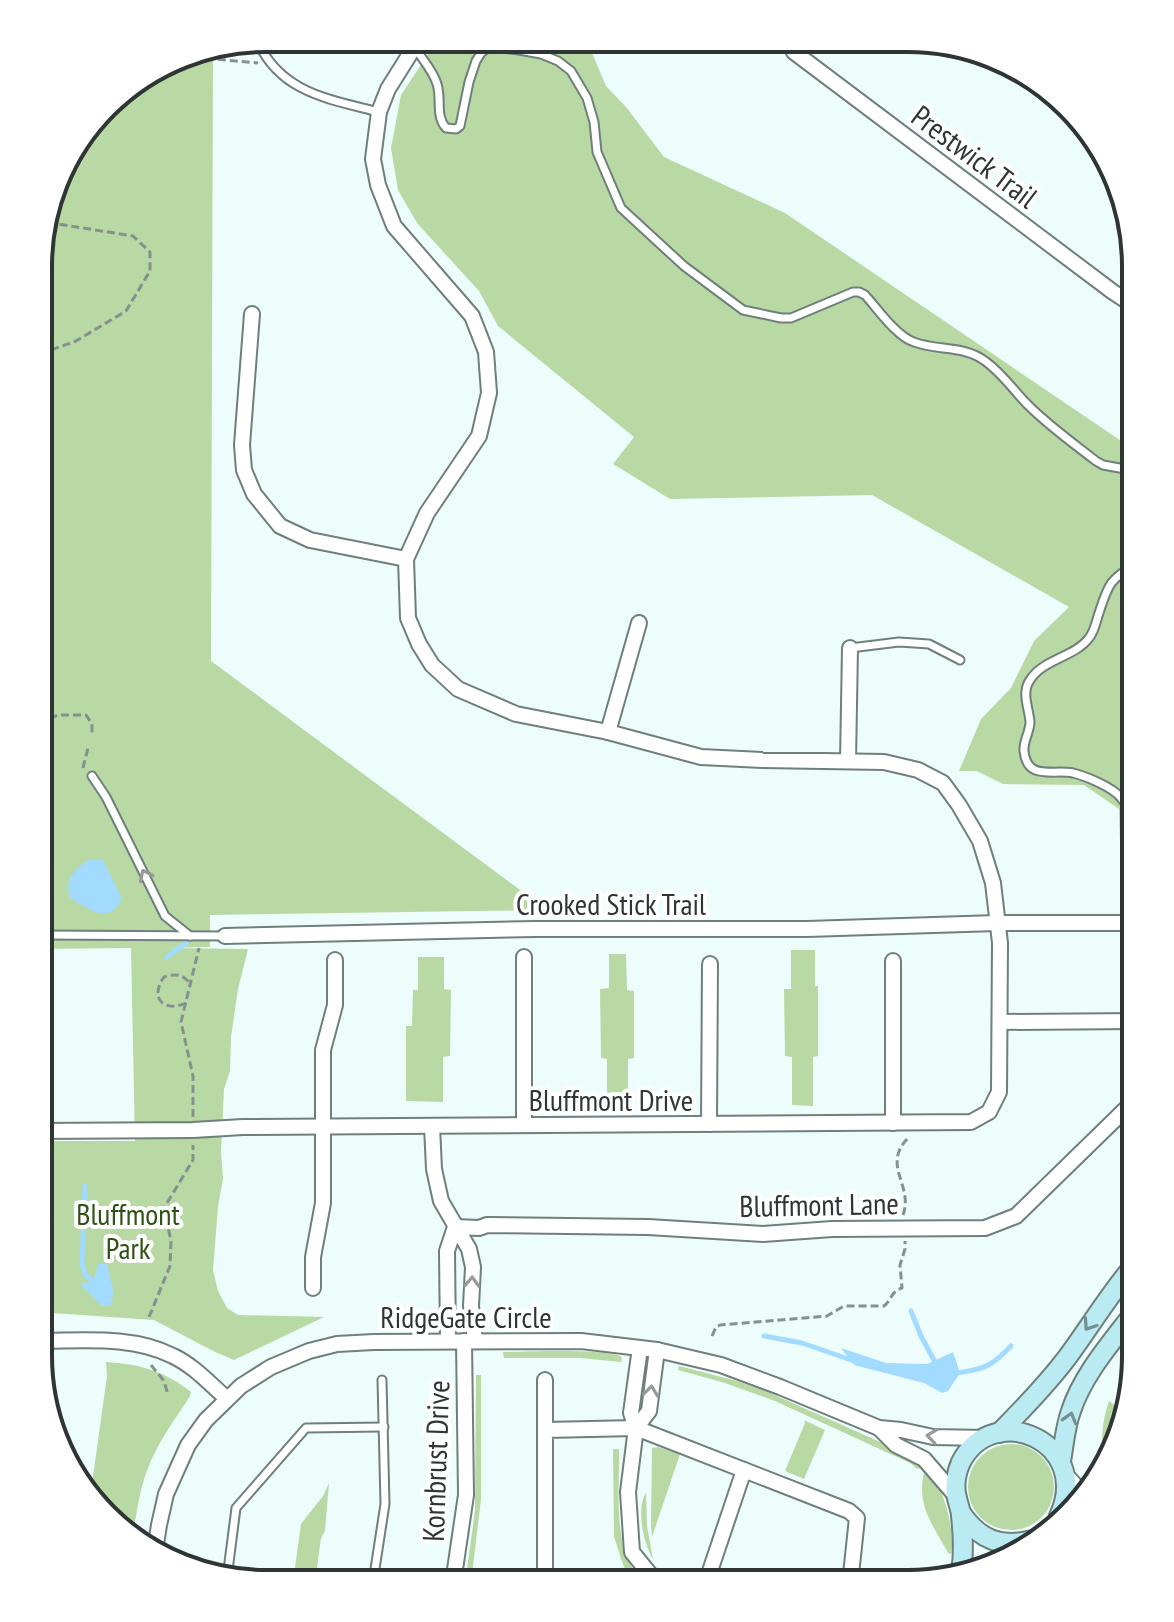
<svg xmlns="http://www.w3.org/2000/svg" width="1174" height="1622" font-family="'PT Sans Narrow',sans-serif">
<rect width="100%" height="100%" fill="#ecfdfb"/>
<g fill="#b8d8a4">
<polygon points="438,39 570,39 589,46 606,86 626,107 664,157 785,213 1136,451 1136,909 1122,910 1119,809 1084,785 1003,784 977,771 959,771 981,719 1011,688 1034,641 1069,607 872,495 670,499 613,464 634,437 498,326 479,291 417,223 398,190 391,148 401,95"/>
<polygon points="213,47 211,661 547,910 210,915 210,947 166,948 248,949 238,989 231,1037 230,1071 224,1089 221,1152 223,1179 218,1206 213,1270 218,1291 227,1308 238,1315 324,1317 234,1360 213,1351 154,1320 38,1312 39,1141 135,1141 131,948 39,949 40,236 68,152 116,94 192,50"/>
<polygon points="791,950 815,950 815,986 818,986 818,1056 813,1057 813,1106 792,1105 792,1057 785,1056 784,989 791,989"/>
<polygon points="609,954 626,954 627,990 634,991 634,1058 628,1059 628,1101 607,1101 607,1059 601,1058 600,989 609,988"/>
<polygon points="418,957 444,957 444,989 451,990 450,1056 443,1057 443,1102 406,1101 406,1026 412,1026 413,990 418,990"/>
<path d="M503,1352c26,0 100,-4 119,5l-1,5 -40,-4h-77z"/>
<path d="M106,1362c33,2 59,9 85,30l-1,4c-14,22 -30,43 -40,67 -10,24 -14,50 -17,75l-42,-47 16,-115z"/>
<polygon points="679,1366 737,1381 770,1393 896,1449 920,1464 920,1468 917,1469 910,1463 775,1401 725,1383 678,1370"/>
<polygon points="476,1375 481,1375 481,1499 471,1583 465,1583 475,1511"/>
<path d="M1109,1401l13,9 -7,11 3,2 -13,38c-5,-21 -3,-39 4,-60z"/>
<polygon points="804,1420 825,1430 804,1479 785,1471 805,1423"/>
<circle cx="1011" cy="1487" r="43"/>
<polygon points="658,1447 680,1454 652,1537 651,1525 652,1448"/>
<path d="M613,1449h6c1,42 -7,90 18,127l-4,4 -4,-1 -8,-20 -7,-23z"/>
<path d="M925,1468c4,6 9,11 12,16 10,16 18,53 14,70l-3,-1c-16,-30 -33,-48 -23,-85z"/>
<polygon points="329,1483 325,1531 321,1538 315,1582 293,1582 301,1524 323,1496"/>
<path d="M646,1493l1,33 6,33c-10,-16 -17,-51 -7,-66z"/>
</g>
<g fill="#a2dbff">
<path d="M88,860h15l19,39c-15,27 -32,10 -52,-1 -6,-19 4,-27 18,-38z"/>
<polygon points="98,1264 107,1264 113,1289 112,1305 102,1306 80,1284 93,1282"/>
<polygon points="841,1348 886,1363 927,1364 953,1352 960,1373 948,1391 942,1393 924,1383 854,1365"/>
</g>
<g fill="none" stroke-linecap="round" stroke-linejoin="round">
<g stroke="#a2dbff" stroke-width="5">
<polyline points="167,957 186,943 187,941 183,939"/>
<polyline points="85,1186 82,1263 85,1274 93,1282"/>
<polyline points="911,1311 921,1336 936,1364"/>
<polyline points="764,1336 802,1343 857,1362"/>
<path d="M957,1373c28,-4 35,-7 54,-27"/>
</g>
<g stroke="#6f7f7c" stroke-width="11">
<g id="lane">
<path d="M410,38c7,17 22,29 27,46 5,15 -2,32 9,44l10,1 4,-3 9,-44 7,-21 5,-8 5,-4 8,-2 25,3 22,4 17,7 13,10 16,27 7,24 3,30 24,56 63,58 59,44 38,8h10l62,-26h6l6,3c12,13 32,42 49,47 23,9 50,3 71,19 17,12 29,30 43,44 21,21 45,38 68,56l7,4 33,6"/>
<path d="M257,40c23,53 72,59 122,72"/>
<polyline points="850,648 899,642 929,644 960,660"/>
<polyline points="92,776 106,797 165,916 190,936"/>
<path d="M1136,861c-5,-23 3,-42 -15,-63 -8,-11 -36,-22 -48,-25 -20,-4 -46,8 -49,-22 -1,-10 6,-19 6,-29 -1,-14 -9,-29 0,-42 13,-21 45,-23 59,-42 5,-6 7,-15 9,-22 10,-30 10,-36 38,-52"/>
<polyline points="39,935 225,936"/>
<polyline points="227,1578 236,1508 306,1428 384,1427"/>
<polyline points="373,1582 385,1504 382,1380"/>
</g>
</g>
<g stroke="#6f7f7c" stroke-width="18">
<g id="street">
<polyline points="788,40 794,52 1113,292 1136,307"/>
<polyline points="252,314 242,445 244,470 254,494 280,526 310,540 406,559"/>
<polyline points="608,732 639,623"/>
<polyline points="848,761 850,648"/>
<polyline points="225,936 535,929 807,929 997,923 1136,923"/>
<polyline points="524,957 524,1125"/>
<polyline points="1000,1022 1136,1021"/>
<polyline points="893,1123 893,961"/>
<polyline points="709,1124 710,964"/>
<polyline points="432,1126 434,1169 441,1201 469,1249 473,1267 471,1306 475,1341"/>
<polyline points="38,1131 193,1130 243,1127 971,1122 989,1112 999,1092 1000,943 993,883 980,841 959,805 943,783 918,770 884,762 762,760 701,757 608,732 516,714 458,689 432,665 419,644 408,618 406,559 427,513 479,436 489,393 486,352 472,316 394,226 378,185 373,159 379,112 388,89 420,38"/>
<polyline points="455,1227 479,1228 487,1225 648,1227 763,1234 832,1229 985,1228 1016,1216 1136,1099"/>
<polyline points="313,1288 313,1257 323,1203 323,1050 335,1005 335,960"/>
<path d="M38,1341c44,0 94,-6 135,15 21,10 36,27 53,42"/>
<polyline points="448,1341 447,1251 455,1227"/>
<polyline points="640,1348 631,1413 636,1428 628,1492 632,1552 657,1583"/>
<polyline points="545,1380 545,1430"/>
<polyline points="636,1428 649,1411 657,1350"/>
<polyline points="879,1428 896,1445 924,1459 956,1496"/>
<polyline points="1066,1475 1084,1495"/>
<polyline points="155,1551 159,1525 166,1494 188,1445 206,1420 241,1386 271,1367 309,1351 337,1344 374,1342 581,1341 657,1350 721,1365 780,1387 879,1428 901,1430 933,1437 985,1438"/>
<polyline points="453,1583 466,1495 464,1341"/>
<polyline points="545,1583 545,1430 636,1428 849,1511 857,1518 850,1584"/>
<polyline points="706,1583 744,1470"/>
</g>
</g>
<g stroke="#6f7f7c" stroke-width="22">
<g id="secondary">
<path d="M999,1433c23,-23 47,-48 67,-74 24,-32 43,-65 70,-96"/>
<path d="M1061,1461c3,-16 4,-34 10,-50 12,-37 41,-69 65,-101"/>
<path d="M961,1513c19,27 39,35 72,27"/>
<polyline points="1007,1561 1029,1543"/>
<path d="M961,1572c3,-18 2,-38 0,-56 0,-6 -3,-12 -4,-18 -3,-11 -1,-25 4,-36 33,-63 132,-20 98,54"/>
</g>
</g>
<g stroke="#85918f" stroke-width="3" stroke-dasharray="8 4" stroke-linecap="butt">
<polyline points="182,56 258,63"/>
<polyline points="40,354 76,341 126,311 150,271 150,252 133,236 45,222"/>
<polyline points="39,724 58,715 86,715 92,724 92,733"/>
<polyline points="83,768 88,748"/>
<path d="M186,1003c-22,10 -37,-5 -22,-26 10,-3 17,-4 25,5"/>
<polyline points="193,1117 193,1076 181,1022 199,948"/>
<path d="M903,1215c11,-30 -22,-49 5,-77"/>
<polyline points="149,1317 170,1266 171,1241 164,1208 193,1160 193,1145"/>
<path d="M712,1336l4,-9 4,-2 107,-9 17,-10h40c8,-6 6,-14 18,-18l-2,-23 5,-16v-8"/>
<polyline points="151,1365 164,1381 168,1395"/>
<polyline points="571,1582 588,1583"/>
</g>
<use href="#lane" stroke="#fff" stroke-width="7"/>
<use href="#street" stroke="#fff" stroke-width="14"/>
<use href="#secondary" stroke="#baebf2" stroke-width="18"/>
</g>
<defs><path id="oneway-chevron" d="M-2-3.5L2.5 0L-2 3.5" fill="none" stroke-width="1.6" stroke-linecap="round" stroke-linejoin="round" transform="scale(2)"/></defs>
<g stroke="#969a9a">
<use href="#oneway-chevron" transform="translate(145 875) rotate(-116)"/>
<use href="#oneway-chevron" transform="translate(472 1282) rotate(-88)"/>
<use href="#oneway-chevron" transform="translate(651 1391) rotate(-83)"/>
<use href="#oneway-chevron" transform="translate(932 1436) rotate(-172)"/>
</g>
<g stroke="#749093">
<use href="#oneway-chevron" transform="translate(1089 1325) rotate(124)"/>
<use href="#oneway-chevron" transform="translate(1070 1418) rotate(-74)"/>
</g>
<g text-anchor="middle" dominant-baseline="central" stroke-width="8" stroke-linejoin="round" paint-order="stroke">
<g font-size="30" fill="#2e3534" stroke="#fff">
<text transform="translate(975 156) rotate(37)">Prestwick Trail</text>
<text x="611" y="903">Crooked Stick Trail</text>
<text x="611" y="1099">Bluffmont Drive</text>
<text transform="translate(819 1204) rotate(-1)">Bluffmont Lane</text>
<text x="466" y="1316">RidgeGate Circle</text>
<text transform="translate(435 1461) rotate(-88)">Kornbrust Drive</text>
</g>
<g font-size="30" fill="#2f5115" stroke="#fff">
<text x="128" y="1213">Bluffmont<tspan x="128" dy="34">Park</tspan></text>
</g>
</g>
<path d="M0 0H1174V1622H0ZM266 52H908A214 214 0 0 1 1122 266V1356A214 214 0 0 1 908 1570H266A214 214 0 0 1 52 1356V266A214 214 0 0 1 266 52Z" fill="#fff" fill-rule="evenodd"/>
<path fill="none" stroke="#2e3534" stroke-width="4" d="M266 52H908A214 214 0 0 1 1122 266V1356A214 214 0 0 1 908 1570H266A214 214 0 0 1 52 1356V266A214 214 0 0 1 266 52Z"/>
</svg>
